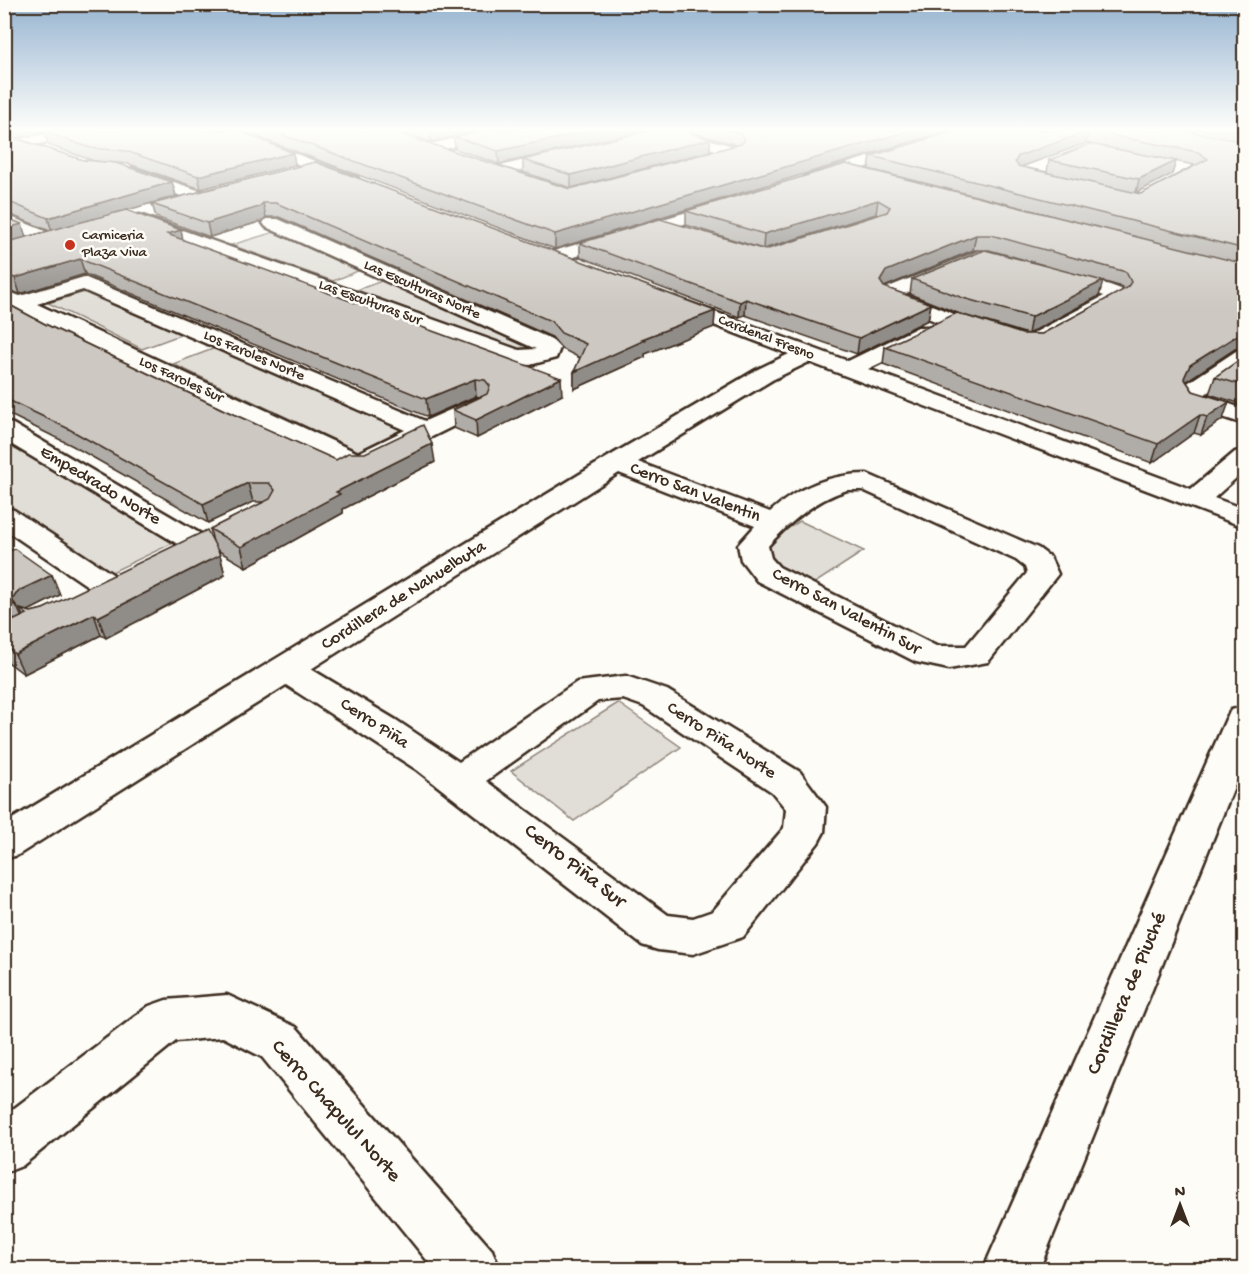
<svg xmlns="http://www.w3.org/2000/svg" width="1249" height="1274" font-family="'Gochi Hand',sans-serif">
<rect width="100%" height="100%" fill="#fdfcf7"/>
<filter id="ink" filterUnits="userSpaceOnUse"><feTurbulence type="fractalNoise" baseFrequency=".0167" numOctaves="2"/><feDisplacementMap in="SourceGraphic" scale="12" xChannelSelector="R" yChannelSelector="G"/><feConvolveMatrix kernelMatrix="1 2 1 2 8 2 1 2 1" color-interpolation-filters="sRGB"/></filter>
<g filter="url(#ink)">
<g fill="#e1ded7" stroke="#8e847a" stroke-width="1.5">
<polygon points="278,231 363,269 333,281 231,245"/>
<polygon points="384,280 531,349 524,352 357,290"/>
<polygon points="88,291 183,334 142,349 48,303"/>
<polygon points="218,347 403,429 358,451 173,364"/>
<polygon points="4,441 173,543 110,573 5,503"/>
<polygon points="800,521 864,551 812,585 748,553"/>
<polygon points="618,703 681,747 574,821 511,771"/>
</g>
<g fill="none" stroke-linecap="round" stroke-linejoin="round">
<g stroke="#3b2a1e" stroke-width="5">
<g id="street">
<polygon points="68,130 86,132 79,136 4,151 4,142"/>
<polygon points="213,130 233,130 357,177 359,180 357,183 345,183"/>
<polygon points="492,130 518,130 516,133 430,152 423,148 425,145"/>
<polygon points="660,130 675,130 740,148 742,151 740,154 704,165 699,163 696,160 699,157 719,151 661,135"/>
<polygon points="958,130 980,130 978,133 817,182 811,184 803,179 805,176"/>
<polygon points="566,150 571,152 574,155 571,158 498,176 490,171 492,168"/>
<polygon points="132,168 207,193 209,197 207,201 195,201 126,176 124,173"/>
<polygon points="728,200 734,201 736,205 734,209 561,261 547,261 545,257 547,253"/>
<polygon points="4,214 57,236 60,240 57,244 45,244 4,226"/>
<polygon points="140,215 519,350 536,349 266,227 263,223 266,219 278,219 551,339 560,348 556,358 530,365 508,362 134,224 131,220 134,216"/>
<path d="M981,250l129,35 11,4 4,9 -3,4c-21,12 -64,43 -85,47 -27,4 -125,-37 -154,-49l-3,-4 6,-8zM982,262l114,31 8,3 -76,40 -69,-20 -55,-22z"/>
<path d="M84,277l341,144 52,-23 9,2 3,5 -3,5 -119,59 -9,2 -9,-2 -345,-165v-14l16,6zM83,290l322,140 -47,23 -321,-149z"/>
<path d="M674,297l174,64 70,-34h16l3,5 -3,5 -66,32 323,120 44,-37 9,-2v21l-30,27 30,11v18l-435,-165 -37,18 -134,82 132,50c28,-25 60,-38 97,-38l171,74 12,9 8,17 -70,88 -39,7 -33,-7 -159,-81 -16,-21 -3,-15 17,-19 -136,-53 -308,196 85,51 63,42 118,-80 49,-6 41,14 133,82 26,35 -2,25 -6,11 -75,94 -50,17 -35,-4 -16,-5 -225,-175 -131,-85 -268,170 -14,4v-35l604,-367 148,-87 33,-16 -122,-47 -3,-4 3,-4zM847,490h16l153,70 9,7 2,6 -61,73h-30l-157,-79 -8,-9 -3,-12c21,-23 48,-47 79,-56zM623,699l20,7 129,86 14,17 -2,19 -71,83 -20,7 -25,-3 -182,-134 112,-80z"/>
<polygon points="1244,349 1244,366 1204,395 1244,409 1244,424 1188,406 1180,396 1186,384 1236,351"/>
<polygon points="4,422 13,424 206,537 211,543 206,549 196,552 186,549 4,440"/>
<polygon points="4,508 14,510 120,579 125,586 120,593 109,595 98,593 4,529"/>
<polygon points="1244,707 1244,762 1039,1270 983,1270 1226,719 1231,710"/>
<polygon points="227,995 296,1027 492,1250 500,1270 435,1270 262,1057 223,1037 176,1041 22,1166 4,1173 4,1116 149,1006 166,1000"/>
</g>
</g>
<use href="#street" fill="#fdfcf7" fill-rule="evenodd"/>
</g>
<g fill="#b0aca7" stroke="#3b2a1e" stroke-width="1.5" fill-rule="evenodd">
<polygon points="4,130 17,138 16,138 83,160 172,182 176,196 112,214 181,230 183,241 562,395 477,438 454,428 453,410 480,397 476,396 428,417 85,274 20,294 4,289 4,217 26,237 50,231 4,212"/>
<polygon points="239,130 388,130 570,189 737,145 684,130 950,130 555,249"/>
<polygon points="396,130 482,130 431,142"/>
<polygon points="647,130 499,164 455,149 454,137"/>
<path d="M959,130h286v217l-10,2 -49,32 7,10 30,28 -22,16 -7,-2 -42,30 -269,-99 2,-17 137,-13h20l82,-44 -2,-3 -20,-6 -3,15 -71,38 -68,-20 -50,-20 2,-15 72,-29h-11l-89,37 47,17 -3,16 -71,34 -112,-39 -6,2 -159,-60v-14l185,7 113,-35 -2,-1 -113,35 -77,-24v-14l160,-47 208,52 -185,-47 2,-13zM1086,143l108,22h1l-54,29 -5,-2 36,-18 4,-13 -127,-1 -2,12 -26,-5zM986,250h3l55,15z"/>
<polygon points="45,132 293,153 295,165 201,189 129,164 94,161 48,145"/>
<polygon points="710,139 710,151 571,188 523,172 523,160"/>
<polygon points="315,162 715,311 714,327 645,354 645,357 574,389 574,372 580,358 562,349 552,337 279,217 266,217 262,221 210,237 156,217 152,204"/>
<polygon points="4,302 45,324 224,410 336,460 435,462 343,509 343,513 246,567 217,550 220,555 225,575 106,638 101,635 24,674 4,659 4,625 15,620 4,612 4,549 52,575 60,595 28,611 31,612 43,609 213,542 210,529 264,502 253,502 208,523 73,446 4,412"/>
<polygon points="1245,356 1245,405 1209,394 1215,377"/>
</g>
<g fill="#908c88" stroke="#3b2a1e" stroke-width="1.5">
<polygon points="10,130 57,130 17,138 12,144 8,132"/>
<polygon points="430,130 482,130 431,142"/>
<polygon points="594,130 647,130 499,164 498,151"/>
<polygon points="912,130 950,130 555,249 555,234"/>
<polygon points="1089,131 1086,143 1015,169 1015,162 1018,156"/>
<polygon points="710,139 710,151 571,188 571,175"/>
<polygon points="293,153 295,165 201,189 198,176"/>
<polygon points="1176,161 1172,174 1136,193 1139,179"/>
<polygon points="172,182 176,196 52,232 48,218"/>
<polygon points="878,200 876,214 763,249 764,234"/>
<polygon points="263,203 266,217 262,221 210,237 207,223"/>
<polygon points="22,224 26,238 4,245 4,229"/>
<polygon points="181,230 184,245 167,234"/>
<polygon points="976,235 973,250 884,287 880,281 886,271"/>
<polygon points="80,259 85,274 20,294 15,278"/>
<polygon points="1103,281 1099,296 1028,334 1031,317"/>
<polygon points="746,299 745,315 739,317 740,302"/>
<polygon points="931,304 928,320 857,354 859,338"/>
<polygon points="715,311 714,327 645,354 645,357 574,389 574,372 642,339"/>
<polygon points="1245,332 1245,347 1235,349 1185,382 1184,378 1190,365 1241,333"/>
<polygon points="561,378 562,395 477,438 476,420"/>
<polygon points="475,379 476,396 428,417 426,399"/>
<polygon points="1229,402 1223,419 1201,435 1207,417"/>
<polygon points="1200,415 1194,433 1152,463 1158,444"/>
<polygon points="432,444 435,462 343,509 343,513 246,567 241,547 336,492"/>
<polygon points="248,483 253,502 208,523 203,504"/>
<polygon points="220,555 225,575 106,638 98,617"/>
<polygon points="52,575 60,595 26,612 20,609 23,616 22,618 17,607 12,600 18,591"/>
<polygon points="94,614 101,635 24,674 15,654"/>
</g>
<g fill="#cdc8c2" stroke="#3b2a1e" stroke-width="1.5" fill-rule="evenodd">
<polygon points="4,130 10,130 8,132 11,137 83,160 116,163 172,182 48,218 4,200"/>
<polygon points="58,130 237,130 293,153 198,176 126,151 91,148 45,132"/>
<polygon points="269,130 388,130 570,189 741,144 745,140 741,134 727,130 912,130 555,234"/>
<polygon points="486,130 594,130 498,151 454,137"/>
<polygon points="652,130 680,130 710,139 571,175 523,160"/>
<path d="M959,130h220l66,12v107l-374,-93zM1089,131l109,21 10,7 -67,35 -123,-28 -3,-4 3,-6z"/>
<polygon points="1090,144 1176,161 1139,179 1049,160"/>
<polygon points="315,162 715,311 642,339 645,340 574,372 586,344 561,333 551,321 276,203 263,203 259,207 207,223 152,204"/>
<polygon points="846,164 1245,264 1245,332 1241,333 1190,365 1184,378 1193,391 1229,402 1207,417 1200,415 1158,444 885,347 957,313 1022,334 1042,334 1127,288 1131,282 1126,272 991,235 976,235 886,271 880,281 884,287 931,304 859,338 746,299 740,302 580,243 660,219 765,250 887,212 890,207 878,200 764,234 686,211"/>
<polygon points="126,210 181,230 167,234 561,378 476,420 453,410 487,394 490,386 485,380 475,379 426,399 80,259 15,278 4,275 4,243"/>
<polygon points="4,217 22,224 4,229"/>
<polygon points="985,250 1103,281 1031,317 963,298 912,279"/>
<polygon points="4,302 45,324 224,410 336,460 348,453 365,453 423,425 432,444 336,492 340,494 241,547 210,529 270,499 275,490 269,483 248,483 203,504 67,428 4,398"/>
<polygon points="1245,356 1245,386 1215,377"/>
<polygon points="207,530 220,555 98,617 94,614 15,654 4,645 4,625 27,614 20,609 31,612 43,609"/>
<polygon points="4,549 9,551 15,549 52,575 18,591 12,600 17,607 4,598"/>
</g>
</g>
<linearGradient id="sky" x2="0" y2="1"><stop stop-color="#96b4d0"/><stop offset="0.42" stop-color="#fefefb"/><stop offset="1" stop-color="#fefefb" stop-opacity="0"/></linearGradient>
<rect width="1249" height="308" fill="url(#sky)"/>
<circle fill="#c8321e" stroke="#fdfcf7" stroke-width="2" cx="70" cy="245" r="6"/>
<g text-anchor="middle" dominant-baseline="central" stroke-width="5" stroke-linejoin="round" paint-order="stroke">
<g font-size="15" fill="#3b2a1e" stroke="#fdfcf7" text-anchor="start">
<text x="82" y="236">Carniceria<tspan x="82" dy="17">Plaza Viva</tspan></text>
</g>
<g font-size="15" fill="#3b2a1e" stroke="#fdfcf7">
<text transform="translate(422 290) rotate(24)">Las Esculturas Norte</text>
<text transform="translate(370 303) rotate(20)">Las Esculturas Sur</text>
<text transform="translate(766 338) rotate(21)">Cardenal Fresno</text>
<text transform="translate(254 356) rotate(23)">Los Faroles Norte</text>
<text transform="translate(181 380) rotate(25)">Los Faroles Sur</text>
</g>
<g font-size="18" fill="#3b2a1e" stroke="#fdfcf7">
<text transform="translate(100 486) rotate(31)">Empedrado Norte</text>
<text transform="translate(695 493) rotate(21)">Cerro San Valentin</text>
<text transform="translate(404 596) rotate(-32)">Cordillera de Nahuelbuta</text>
<text transform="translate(846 612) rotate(28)">Cerro San Valentin Sur</text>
<text transform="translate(374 724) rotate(33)">Cerro Piña</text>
<text transform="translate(721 741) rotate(33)">Cerro Piña Norte</text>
</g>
<g font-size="21" fill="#3b2a1e" stroke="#fdfcf7">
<text transform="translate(574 867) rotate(38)">Cerro Piña Sur</text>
<text transform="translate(1128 994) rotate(-67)">Cordillera de Piuché</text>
<text transform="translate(335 1112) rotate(48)">Cerro Chapulul Norte</text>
</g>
</g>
<rect width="1249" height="1274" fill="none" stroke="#fdfcf7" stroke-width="24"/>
<rect x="12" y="12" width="1225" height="1250" fill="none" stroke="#3b2a1e" stroke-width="2" filter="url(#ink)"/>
<g transform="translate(1180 1205)" stroke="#fdfcf7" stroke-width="4.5" paint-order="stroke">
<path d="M0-4.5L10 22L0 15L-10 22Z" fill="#3b2a1e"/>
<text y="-9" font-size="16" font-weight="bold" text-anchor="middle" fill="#3b2a1e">N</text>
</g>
</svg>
